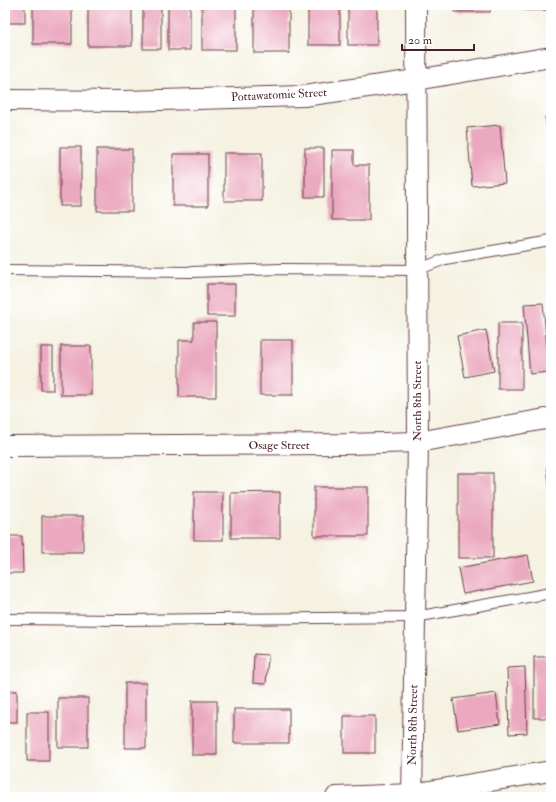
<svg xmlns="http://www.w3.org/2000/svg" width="556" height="802" font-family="'IM FELL Double Pica',serif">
<rect width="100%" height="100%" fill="#fff"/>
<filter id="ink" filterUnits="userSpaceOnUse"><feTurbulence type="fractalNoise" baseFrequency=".025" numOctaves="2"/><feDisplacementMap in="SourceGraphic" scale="8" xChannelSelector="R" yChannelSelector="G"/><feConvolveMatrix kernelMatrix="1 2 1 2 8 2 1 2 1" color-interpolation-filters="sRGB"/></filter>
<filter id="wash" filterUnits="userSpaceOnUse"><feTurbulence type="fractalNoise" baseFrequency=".012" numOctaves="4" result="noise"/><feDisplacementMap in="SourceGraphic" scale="16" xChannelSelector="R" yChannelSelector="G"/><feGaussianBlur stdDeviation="0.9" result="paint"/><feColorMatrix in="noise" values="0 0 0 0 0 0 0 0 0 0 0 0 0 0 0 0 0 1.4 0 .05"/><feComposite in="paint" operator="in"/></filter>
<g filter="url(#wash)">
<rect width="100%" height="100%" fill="#f5f2e2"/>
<g id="blocks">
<g fill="#eba9bf">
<rect x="7" y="5" width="18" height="18"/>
<rect x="33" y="5" width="39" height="39"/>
<rect x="88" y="5" width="44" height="41"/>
<rect x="143" y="5" width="18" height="44"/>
<rect x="168" y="5" width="22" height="45"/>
<rect x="202" y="5" width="34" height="45"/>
<rect x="254" y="5" width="35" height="48"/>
<rect x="308" y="5" width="32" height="40"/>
<rect x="348" y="5" width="29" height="40"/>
<rect x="455" y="5" width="35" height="7"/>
<rect x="523" y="5" width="28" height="5"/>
<polygon points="551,116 551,148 550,148 545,117"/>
<polygon points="500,125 505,183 472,186 467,128"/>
<rect x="60" y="147" width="21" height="59"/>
<rect x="305" y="148" width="19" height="49"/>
<rect x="97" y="149" width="35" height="62"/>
<polygon points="332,150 354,150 354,165 369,165 369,220 332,220"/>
<rect x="224" y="153" width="38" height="48"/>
<rect x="173" y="154" width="35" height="52"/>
<rect x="207" y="284" width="28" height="32"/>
<polygon points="543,303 549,372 530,374 524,304"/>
<polygon points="194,322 216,322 216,397 179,397 179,340 194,340"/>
<rect x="498" y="323" width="24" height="66"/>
<polygon points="486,330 494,371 465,377 457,336"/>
<rect x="260" y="340" width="33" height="55"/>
<rect x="61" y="346" width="30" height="49"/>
<rect x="41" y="347" width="12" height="43"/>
<polygon points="547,467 551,467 551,491 550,491"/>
<rect x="458" y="473" width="35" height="85"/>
<rect x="314" y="487" width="54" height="49"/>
<rect x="194" y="492" width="29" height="48"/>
<polygon points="280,492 280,538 231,538 231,493"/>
<rect x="42" y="516" width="41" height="36"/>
<polygon points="5,536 22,536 23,573 5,573"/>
<polygon points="528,555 533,581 463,594 458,568"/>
<polygon points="254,654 268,655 266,684 253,683"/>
<rect x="534" y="657" width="17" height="61"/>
<polygon points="525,667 527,733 509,734 507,668"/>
<rect x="125" y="683" width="21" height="65"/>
<rect x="5" y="691" width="12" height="31"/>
<polygon points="496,693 500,724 458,730 453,699"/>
<rect x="58" y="698" width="30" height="49"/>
<rect x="192" y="701" width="25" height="54"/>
<rect x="234" y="709" width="55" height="34"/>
<rect x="27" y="712" width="22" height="49"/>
<rect x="344" y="716" width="31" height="37"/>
</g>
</g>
</g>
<g filter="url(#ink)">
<use href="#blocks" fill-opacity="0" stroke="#643f46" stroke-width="1"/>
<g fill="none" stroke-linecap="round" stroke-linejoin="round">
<g stroke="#643f46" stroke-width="12">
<g id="lane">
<polyline points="5,270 191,272 282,269 417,270 445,259 551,241"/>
<polyline points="5,619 124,620 415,617 551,593"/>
</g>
</g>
<g stroke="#643f46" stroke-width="22">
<g id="street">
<polyline points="5,100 124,101 304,96 416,80 551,57"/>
<polyline points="5,446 347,444 418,442 551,418"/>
<polyline points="336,797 412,794 551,771"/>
<polyline points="412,797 418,442 416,5"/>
</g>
</g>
<use href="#lane" stroke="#fff" stroke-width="10"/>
<use href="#street" stroke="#fff" stroke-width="20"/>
</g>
</g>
<g text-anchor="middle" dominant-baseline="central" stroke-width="3" stroke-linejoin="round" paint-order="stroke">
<g font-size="12" fill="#4a1f2b" stroke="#fff">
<text transform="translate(279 95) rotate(-3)">Pottawatomie Street</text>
<text transform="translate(417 401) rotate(-90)">North 8th Street</text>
<text x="279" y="445">Osage Street</text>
<text transform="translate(413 725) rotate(-89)">North 8th Street</text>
</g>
</g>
<rect width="556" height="802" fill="none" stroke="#fff" stroke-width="20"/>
<path d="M402 44v6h72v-6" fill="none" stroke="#4a1f2b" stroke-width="2"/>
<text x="408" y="44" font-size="12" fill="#4a1f2b" stroke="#ffffff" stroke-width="3" paint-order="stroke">20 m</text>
</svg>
